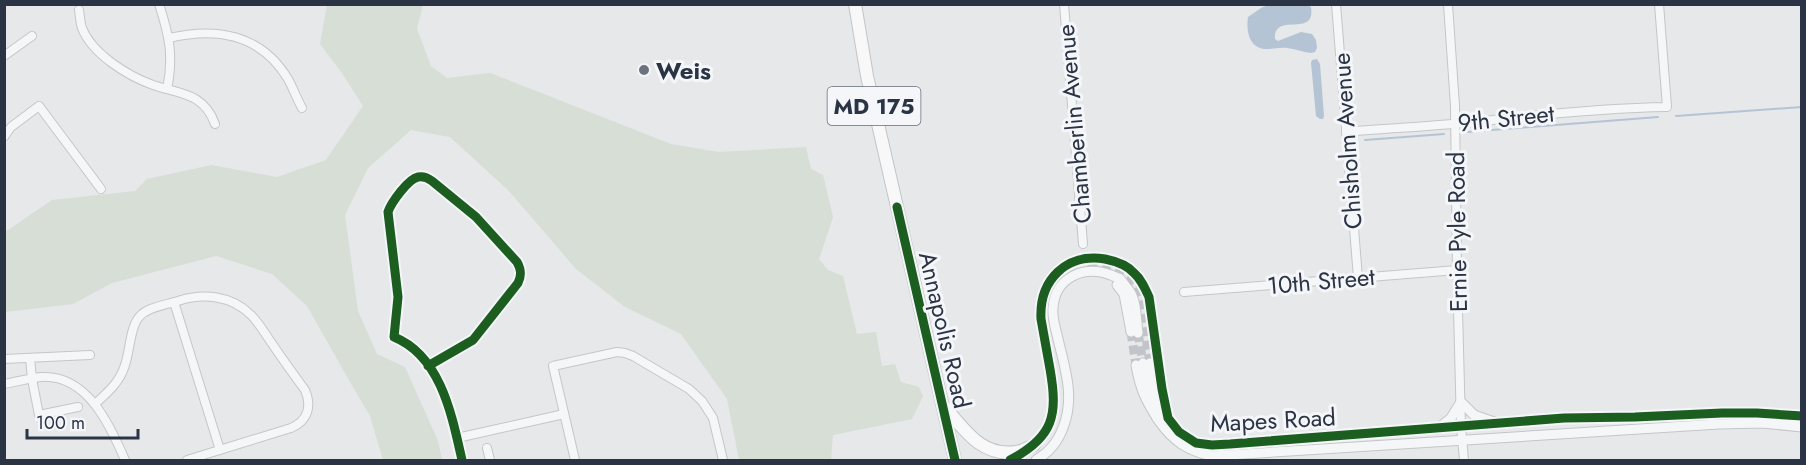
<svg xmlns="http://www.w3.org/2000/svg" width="1806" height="465" font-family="Jost,sans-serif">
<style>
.green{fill:#d6ded6}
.water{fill:#b4c4d5}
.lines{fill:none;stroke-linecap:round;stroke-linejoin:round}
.stream{stroke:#b4c4d5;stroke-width:2}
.tertiary-tunnel{stroke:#c1c4c9;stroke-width:9;stroke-dasharray:9 4.5;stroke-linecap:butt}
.minor-casing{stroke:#c4c6c8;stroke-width:10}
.tertiary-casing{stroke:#c4c6c8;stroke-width:11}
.primary-casing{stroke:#c2c5c8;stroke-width:14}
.minor{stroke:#f5f6f7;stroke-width:8}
.tertiary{stroke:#f5f6f7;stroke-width:9}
.primary{stroke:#f8f8f8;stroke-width:12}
.cycleway-casing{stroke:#f4f6f9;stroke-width:13}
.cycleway{stroke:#1b5e20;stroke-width:9}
.poi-dot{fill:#6c737f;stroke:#f4f6f9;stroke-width:2}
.labels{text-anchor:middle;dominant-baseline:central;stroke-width:6;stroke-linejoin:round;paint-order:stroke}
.shield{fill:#f4f6f9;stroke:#676e7b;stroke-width:1.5}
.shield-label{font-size:22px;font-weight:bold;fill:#2b3445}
.poi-label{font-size:24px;font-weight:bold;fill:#2b3445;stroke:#f4f6f9;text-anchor:start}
.street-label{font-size:24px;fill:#2b3445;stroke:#f4f6f9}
</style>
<rect width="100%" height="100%" fill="#e6e8ea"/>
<path class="green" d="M327,5H423L417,29L431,66L447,78L490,73L671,144L718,152L806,147L811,169L823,175L833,217L819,259L828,270L843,276L857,334L876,332L882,366L895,364L901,382L919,387L923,396L912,419L833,435L831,460H739L727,399L681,334L625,307L576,269L509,191L450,137L411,130L368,168L345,215L358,311L377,354L405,367L438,441L442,460H383L370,416L350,382L307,306L272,274L216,256L112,283L73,304L5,312V232L52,200L135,191L147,179L211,165L277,177L326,160L363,106L342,73L320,44Z"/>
<g class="water">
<path d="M1271,4L1307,5L1311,7C1316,39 1274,11 1275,39L1278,41L1301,32L1312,34L1316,40L1317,48L1315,52L1311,53C1303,52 1295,49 1287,48C1280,47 1274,49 1267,49C1249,49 1246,31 1248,17L1261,8Z"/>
<path d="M1317,59L1320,64L1324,116L1323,119H1320L1316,116L1311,63L1312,60Z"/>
</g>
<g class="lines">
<g class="stream">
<path d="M1676,116L1802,107"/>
<path d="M1467,132L1658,117"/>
<path d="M1365,140L1444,134"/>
</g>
<g class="tertiary-tunnel">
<path d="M1089,270L1093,267C1116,269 1131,276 1140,298L1150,363"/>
<path d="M1131,332L1136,365"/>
<path d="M1138,333L1143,363"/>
</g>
<g class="minor-casing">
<g id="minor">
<path d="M159,4C169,35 174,56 167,89"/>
<path d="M1064,4L1083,244"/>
<path d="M1336,4L1358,278"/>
<path d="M1448,4L1455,106L1457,270L1461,427L1464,460"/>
<path d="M79,10C80,16 80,22 82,28C92,54 128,76 153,85C180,94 204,93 215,124"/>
<path d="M169,38C216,27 261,34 288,79C293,88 297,99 302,108"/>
<path d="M4,56L32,36"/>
<path d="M1346,132C1392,128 1438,126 1484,121C1545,114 1605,108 1667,107L1659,4"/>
<path d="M4,137L11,127L39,106L101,189"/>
<path d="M1184,292L1457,270"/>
<path d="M174,302L220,450"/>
<path d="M30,358L32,379L39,415L78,407"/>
<path d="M4,359L90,355"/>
<path d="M428,366L473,340L518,283C522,275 521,269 517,262L476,217L432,181C428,178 423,176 418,177C408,179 391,203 388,212L398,297L394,337C441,356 452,416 462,460"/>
<path d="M4,384C17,382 29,378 41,377C87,374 110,425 125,460"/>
<path d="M95,404C108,392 120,382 125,365C130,351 130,326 140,316C148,307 166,305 178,301C203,293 231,295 251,315C259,323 266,335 273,345C283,360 294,375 305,390C312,406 308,421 291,428L187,460"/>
<path d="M457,438L564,414"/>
<path d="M487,448L490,460"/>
<path d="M575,460L553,366L617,352L625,353L633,356L689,389L702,401L713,418L723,460"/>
</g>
</g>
<g class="tertiary-casing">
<g id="tertiary">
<path d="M1117,285L1124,294L1131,332"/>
<path d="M1143,363L1146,384L1152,402"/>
<path d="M1150,363L1157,404V418"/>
<path d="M1136,365C1140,389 1146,401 1159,421C1173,441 1188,451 1212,456L1719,424L1762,423L1802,427"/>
<path d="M1437,429L1451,418L1461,402L1474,415L1494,422"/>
<path d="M1010,460C1054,437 1058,415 1050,369C1047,352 1044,335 1041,319C1039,280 1066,253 1105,259C1115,261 1127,265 1134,273C1141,279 1145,288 1149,297L1162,389L1168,418L1179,432L1196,443L1212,445L1230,444L1564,418L1635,417L1722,413H1757L1802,416"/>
<path d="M1036,460C1050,452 1059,440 1064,425C1075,395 1064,365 1057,335C1055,326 1052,317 1053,308C1055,277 1084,265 1111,275C1111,275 1118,278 1119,278C1122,280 1125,286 1128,289C1137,299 1136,320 1138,333"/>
</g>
</g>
<g class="primary-casing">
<g id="primary">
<path d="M855,4L867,76L955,460"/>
<path d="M944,406C964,429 981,457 1016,452C1022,451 1028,448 1034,445"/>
</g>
</g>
<use href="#minor" class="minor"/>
<use href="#tertiary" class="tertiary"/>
<use href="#primary" class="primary"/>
<g class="cycleway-casing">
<g id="cycleway">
<path d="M897,207L955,460"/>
<path d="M428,366L473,340L518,283C522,275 521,269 517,262L476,217L432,181C428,178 423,176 418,177C408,179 391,203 388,212L398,297L394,337C441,356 452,416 462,460"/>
<path d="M1010,460C1054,437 1058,415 1050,369C1047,352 1044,335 1041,319C1039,280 1066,253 1105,259C1115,261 1127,265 1134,273C1141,279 1145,288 1149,297L1162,389L1168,418L1179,432L1196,443L1212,445L1230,444L1564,418L1635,417L1722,413H1757L1802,416"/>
</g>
</g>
<use href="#cycleway" class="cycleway"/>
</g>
<circle class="poi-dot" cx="644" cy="70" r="6"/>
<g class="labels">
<rect class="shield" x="827.5" y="87" width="93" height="38" rx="4.5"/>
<g class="shield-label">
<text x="874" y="106">MD 175</text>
</g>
<g class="poi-label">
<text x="656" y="70">Weis</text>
</g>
<g class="street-label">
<text transform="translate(1506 118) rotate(-6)">9th Street</text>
<text transform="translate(1074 124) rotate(-95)">Chamberlin Avenue</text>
<text transform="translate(1347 141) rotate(-94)">Chisholm Avenue</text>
<text transform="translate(1457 232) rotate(-91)">Ernie Pyle Road</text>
<text transform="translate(1321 281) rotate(-5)">10th Street</text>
<text transform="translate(945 330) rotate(77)">Annapolis Road</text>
<text transform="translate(1273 420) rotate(-3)">Mapes Road</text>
</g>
</g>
<rect width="1806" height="465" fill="none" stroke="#2b3445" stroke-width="12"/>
<path d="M27 429v9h111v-9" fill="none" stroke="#2b3445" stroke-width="3"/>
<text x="36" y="429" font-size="18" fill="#2b3445" stroke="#f4f6f9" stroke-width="4.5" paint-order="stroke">100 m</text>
</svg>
